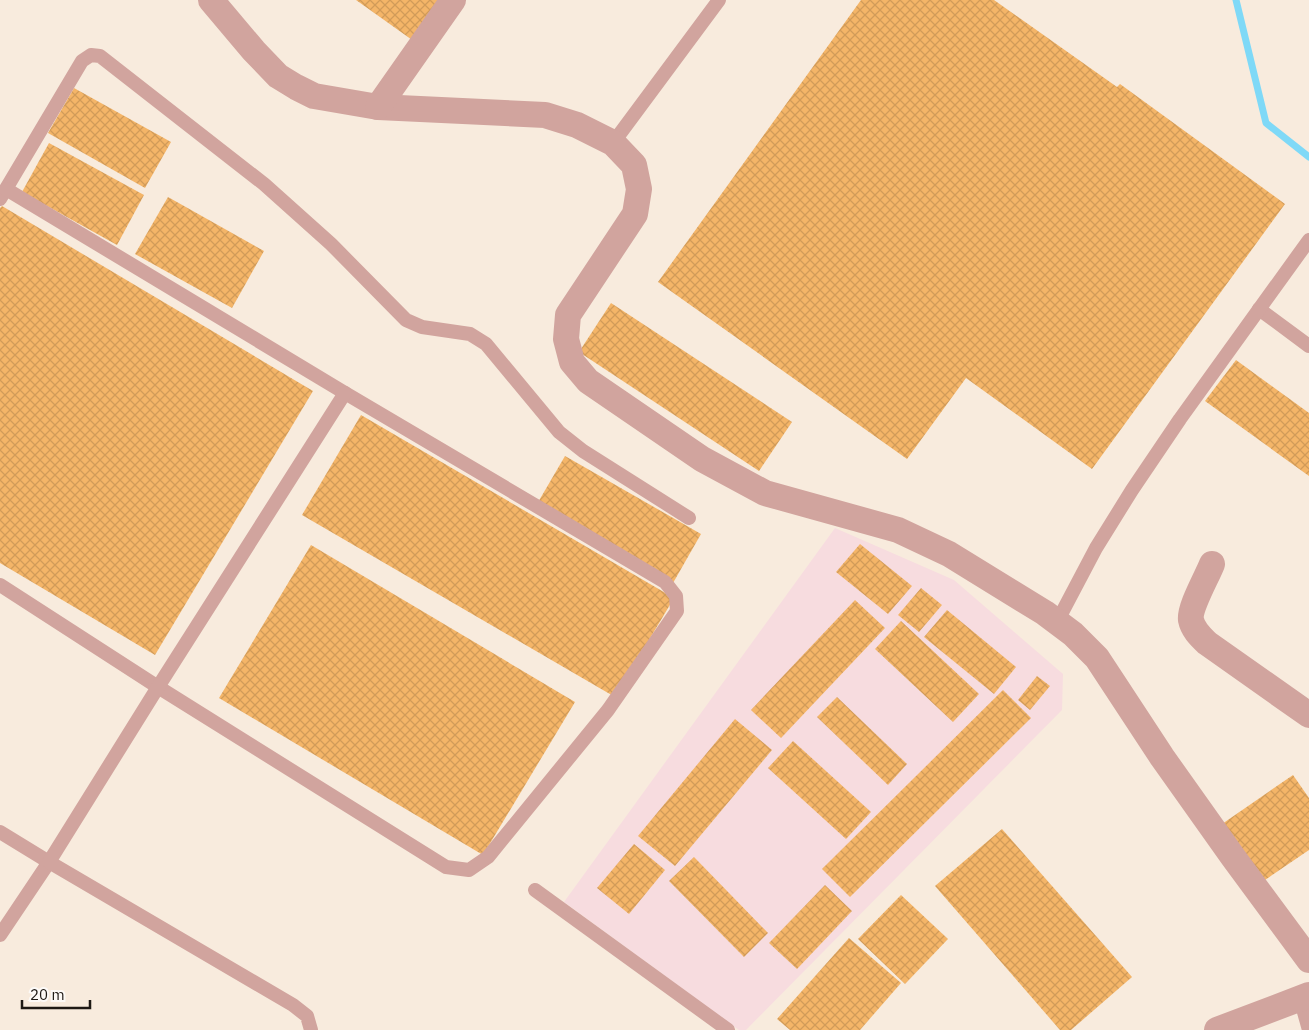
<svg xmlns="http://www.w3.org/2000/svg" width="1309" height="1030" font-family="'IBM Plex Sans',sans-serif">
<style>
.education{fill:#f7dcdf}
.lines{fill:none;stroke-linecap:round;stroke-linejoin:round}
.stream{stroke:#7fd9f7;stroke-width:7}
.building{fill:url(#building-cross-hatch)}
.lane{stroke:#d1a49e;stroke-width:14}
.street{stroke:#d1a49e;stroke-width:26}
</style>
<defs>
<pattern id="building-cross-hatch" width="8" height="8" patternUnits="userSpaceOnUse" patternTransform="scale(1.25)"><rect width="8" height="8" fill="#f4b568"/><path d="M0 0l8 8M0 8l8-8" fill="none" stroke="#d19b59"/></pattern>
</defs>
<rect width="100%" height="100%" fill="#f8ebdd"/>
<path class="education" d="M835,528L954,580L1063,674L1062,710L746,1030H739L564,902Z"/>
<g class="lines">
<path class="stream" d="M1236,0L1266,123L1309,157"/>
</g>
<g class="building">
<path d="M356,0H445L415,42Z"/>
<path d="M861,0H994L1117,87L1120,84L1285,204L1092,469L966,378L907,459L658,282Z"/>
<path d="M74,88L171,142L145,188L48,133Z"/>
<path d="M49,143L144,195L117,245L22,192Z"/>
<path d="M168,197L264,251L232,308L135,254Z"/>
<path d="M2,206L313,391L155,655L0,563V208Z"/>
<path d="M611,303L792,422L759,471L579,352Z"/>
<path d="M1236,360L1309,413V476L1205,401Z"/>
<path d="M361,415L674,598L615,697L302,515Z"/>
<path d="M565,456L701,534L673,583L537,504Z"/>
<path d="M860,544L912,586L888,614L836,572Z"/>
<path d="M311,545L575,702L483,855L219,698Z"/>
<path d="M921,588L942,605L919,632L898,615Z"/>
<path d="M855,600L885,628L781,738L751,710Z"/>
<path d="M947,610L1016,667L994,694L924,637Z"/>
<path d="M901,621L979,694L953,722L875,649Z"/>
<path d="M1037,676L1050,686L1030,710L1018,700Z"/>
<path d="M1003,690L1031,718L850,897L822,869Z"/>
<path d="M837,697L907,764L888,785L817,717Z"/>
<path d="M735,719L772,750L675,866L638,836Z"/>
<path d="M793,741L871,812L846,839L768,768Z"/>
<path d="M1293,775L1309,798V850L1262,882L1222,824Z"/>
<path d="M1002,829L1132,977L1071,1030H1060L935,886Z"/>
<path d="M634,844L665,870L629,914L597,888Z"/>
<path d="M694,857L768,933L744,957L669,881Z"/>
<path d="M825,885L852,911L797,969L769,943Z"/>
<path d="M901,895L948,939L905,984L858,939Z"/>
<path d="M849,938L901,983L860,1030H790L777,1019Z"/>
</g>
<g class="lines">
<g class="lane">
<path d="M613,143L719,0"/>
<path d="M0,199L82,61L91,55L100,56L264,184L331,244L406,320L422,327L470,334L486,344L559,432L583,451L689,518"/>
<path d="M1259,309L1309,346"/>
<path d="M0,585L158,687L446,867L469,870L488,857L608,710L677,611L676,596L665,582L345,393L6,189"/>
<path d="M1057,622L1096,548L1132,490L1180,419L1309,240"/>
<path d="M0,832L49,862L0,935"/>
<path d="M535,890L728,1030"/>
<path d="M1300,998L1309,1030"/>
<path d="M311,1030L307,1016L293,1005L49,862L158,687L345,393"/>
</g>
<g class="street">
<path d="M211,0L254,51L278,76L296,87L314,96L378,107L545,115L577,125L613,143L634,165L639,189L635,214L568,315L566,339L572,362L588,381L702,459L765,493L898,530L949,554L1045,613L1073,634L1097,658L1162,757L1233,857L1309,960"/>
<path d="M378,107L453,0"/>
<path d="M1212,564C1207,577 1189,608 1191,620C1193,630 1201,637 1207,643L1309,715"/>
<path d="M1217,1030L1309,995"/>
</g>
</g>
<path d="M22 1000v8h68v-8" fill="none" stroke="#1e1914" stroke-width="2.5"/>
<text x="30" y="1000" font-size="15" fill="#1e1914" stroke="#fdfaf7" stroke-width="4" paint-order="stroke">20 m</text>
</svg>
